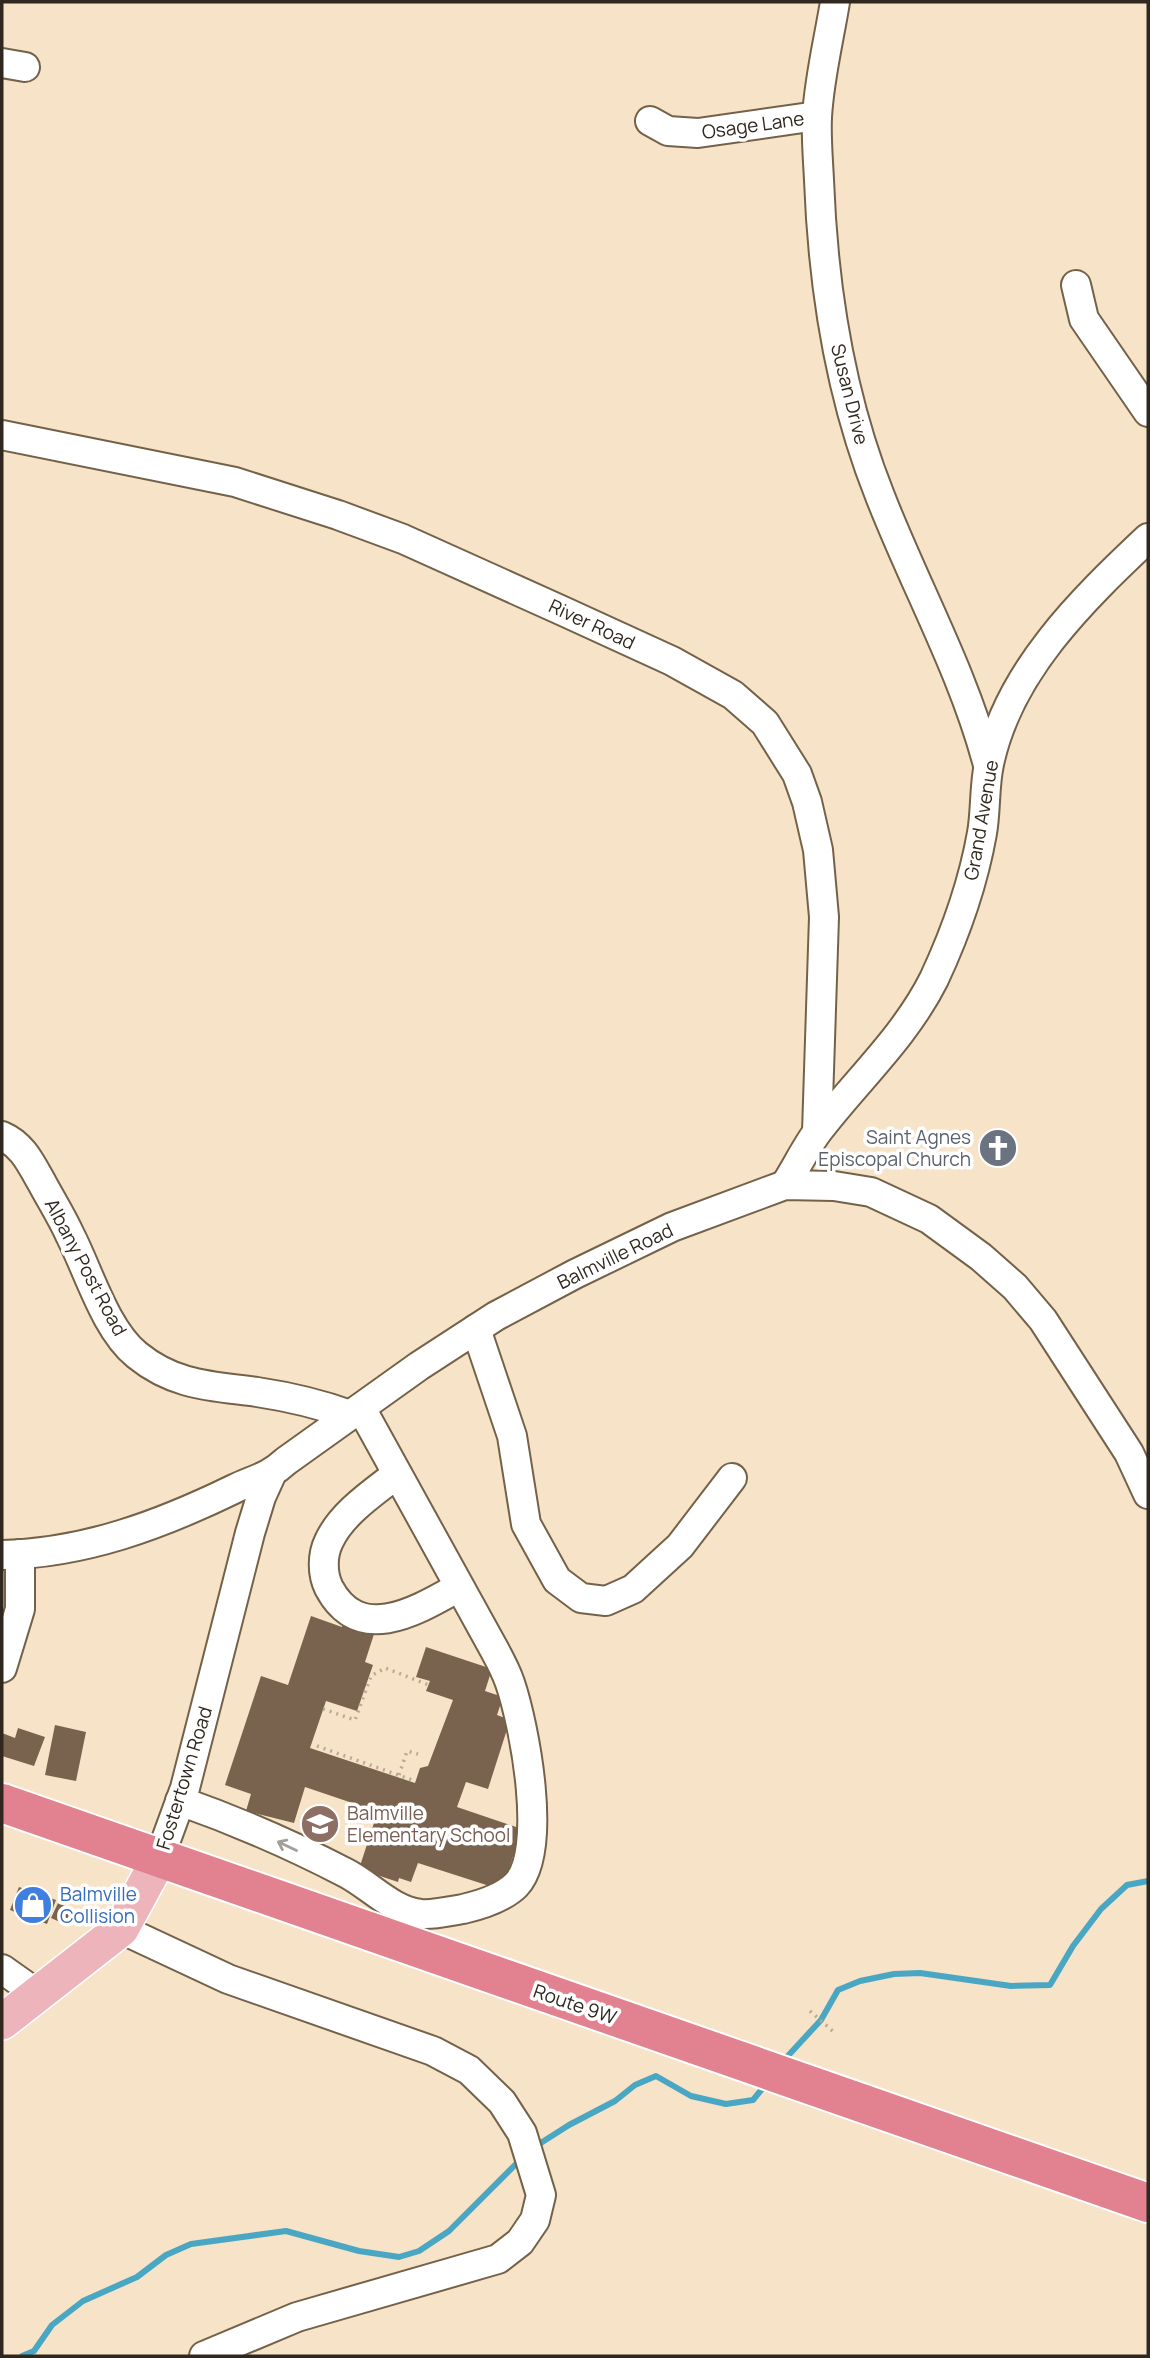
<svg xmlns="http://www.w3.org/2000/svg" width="1150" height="2358" font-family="Manrope,sans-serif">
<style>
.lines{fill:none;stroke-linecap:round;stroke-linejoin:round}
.stream{stroke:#4aa7c4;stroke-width:6}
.building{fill:#7a634e}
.minor-casing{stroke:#736249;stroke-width:32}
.major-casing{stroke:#fff;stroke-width:38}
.highway-casing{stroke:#fff;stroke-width:42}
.path{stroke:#b9a993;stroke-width:3.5;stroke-dasharray:2 5;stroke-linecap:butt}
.minor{stroke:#fff;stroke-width:28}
.major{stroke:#eeb4bc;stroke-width:35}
.highway{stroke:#e28290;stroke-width:38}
.oneway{stroke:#a29e9a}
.labels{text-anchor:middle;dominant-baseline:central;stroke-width:7;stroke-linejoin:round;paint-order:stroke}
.street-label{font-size:19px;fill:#30281e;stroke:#fff}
.worship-label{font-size:19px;fill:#5b616d;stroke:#fff;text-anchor:end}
.education-label{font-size:19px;fill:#785e54;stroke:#fff;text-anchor:start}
.shop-label{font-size:19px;fill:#366cbe;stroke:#fff;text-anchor:start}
</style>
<rect width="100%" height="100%" fill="#f7e3c7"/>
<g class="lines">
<g class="stream">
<path d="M785,2059L821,2020L838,1990L860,1981L894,1974L920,1973L1011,1986L1050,1985L1073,1946L1101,1909L1127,1885L1148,1881"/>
<path d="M536,2146L569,2125L615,2101L635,2085L656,2076L691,2096L726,2104L753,2100L762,2089"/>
<path d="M22,2356L34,2351L52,2325L83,2301L137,2277L166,2255L191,2244L286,2231L359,2251L399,2257L419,2251L449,2231L516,2164"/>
</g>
</g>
<g class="building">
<path d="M311,1616L342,1627L343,1621L375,1631L365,1662L373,1665L357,1711L326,1701L310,1748L415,1783L420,1768L428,1766L453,1700L426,1691L430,1681L416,1677L426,1647L492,1669L485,1691L503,1697L497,1715L510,1720L488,1789L466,1782L457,1807L522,1829L502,1890L418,1863L411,1882L399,1878L398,1882L359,1869L374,1823L366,1821L370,1809L305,1787L294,1823L246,1811L251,1794L225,1785L261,1676L288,1685Z"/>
<path d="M55,1725L86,1732L76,1781L45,1775Z"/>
<path d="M18,1728L45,1737L34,1766L2,1756V1733L15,1738Z"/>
<path d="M19,1887L56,1900L47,1924L10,1910Z"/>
<path d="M58,1903L76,1911L69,1926L51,1918Z"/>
</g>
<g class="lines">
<g class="minor-casing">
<g id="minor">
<path d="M835,2C829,39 819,79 817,117C816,138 818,159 819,180C823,287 840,396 880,496C915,586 963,671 988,765"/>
<path d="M2,63L25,67"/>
<path d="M650,121L668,131L698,133L817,116"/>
<path d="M1076,285L1084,319L1148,412"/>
<path d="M2,435L235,482L338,515L403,539L565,612L672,661L733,695L765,723L797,774L807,802L818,850L824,917L817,1132"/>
<path d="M2,1136C23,1145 31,1164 42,1183C51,1200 62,1217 70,1235C89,1272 105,1329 137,1355C175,1386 212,1386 257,1392C290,1397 320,1404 350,1415"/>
<path d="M785,1185C796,1168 806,1147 818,1131C857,1080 905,1037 934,979C956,932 973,884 982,833C986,811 984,787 989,764C1008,672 1082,600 1148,538"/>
<path d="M476,1329L512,1436L526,1524L557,1580L581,1598L606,1601L633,1589L680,1546L732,1478"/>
<path d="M397,1474C373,1493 342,1513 329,1541C322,1555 322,1574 329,1588C360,1646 418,1610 459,1587"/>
<path d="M2,1555C85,1553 160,1525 234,1489C255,1479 269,1477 286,1461L419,1366L496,1316L575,1274L672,1227L785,1185L834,1186L871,1192L929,1219L981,1257L1015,1287L1043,1320L1129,1453L1148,1494"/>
<path d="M2,1668L20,1609V1554"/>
<path d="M180,1801C234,1820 296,1847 346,1873C371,1886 392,1911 421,1914C435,1915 450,1911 463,1909C480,1905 503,1898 516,1885C549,1851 524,1724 510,1683C506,1671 500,1660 494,1649L361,1408"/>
<path d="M159,1859L185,1788L250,1533L261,1497L271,1475"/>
<path d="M121,1929L228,1979L433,2051L469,2070L502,2102L522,2133L541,2195L535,2220L520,2242L498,2259L297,2317L204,2356"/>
<path d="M2,1969L26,1986L34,1995"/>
</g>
</g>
<g class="major-casing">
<path id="major" d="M2,2022L121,1929L159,1859"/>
</g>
<g class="highway-casing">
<path id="highway" d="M2,1803L1148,2203"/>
</g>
<g class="path">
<path d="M323,1709L355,1720L371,1676L385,1668L429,1685"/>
<path d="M317,1746L415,1781"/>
<path d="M399,1775L407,1751L418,1754"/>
<path d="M810,2011L836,2034"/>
</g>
<use href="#minor" class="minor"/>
<use href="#major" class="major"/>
<use href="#highway" class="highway"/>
</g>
<defs><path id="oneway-shaft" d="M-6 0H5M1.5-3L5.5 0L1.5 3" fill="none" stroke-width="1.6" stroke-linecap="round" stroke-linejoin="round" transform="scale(1.75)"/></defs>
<use class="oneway" href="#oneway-shaft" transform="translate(287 1846) rotate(-155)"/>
<defs>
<g id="church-disc" transform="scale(2.0125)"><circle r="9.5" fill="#6b7280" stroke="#fff"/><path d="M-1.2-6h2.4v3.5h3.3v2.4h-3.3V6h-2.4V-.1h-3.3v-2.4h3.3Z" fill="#fff"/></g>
<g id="school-disc" transform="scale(2.0125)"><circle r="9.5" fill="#8d6e63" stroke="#fff"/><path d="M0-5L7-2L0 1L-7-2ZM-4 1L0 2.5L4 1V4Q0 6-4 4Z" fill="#fff"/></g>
<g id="shop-disc" transform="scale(2.0125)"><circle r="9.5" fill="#3f7fe0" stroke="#fff"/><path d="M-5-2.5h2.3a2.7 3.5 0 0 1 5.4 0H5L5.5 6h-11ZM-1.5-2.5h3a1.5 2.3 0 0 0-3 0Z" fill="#fff"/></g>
</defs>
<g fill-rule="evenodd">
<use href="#church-disc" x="998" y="1148"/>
<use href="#school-disc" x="320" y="1824"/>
<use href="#shop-disc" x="33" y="1905"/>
</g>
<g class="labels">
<g class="street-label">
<text transform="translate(753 125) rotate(-8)">Osage Lane</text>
<text transform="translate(850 394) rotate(76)">Susan Drive</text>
<text transform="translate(592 624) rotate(25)">River Road</text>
<text transform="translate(981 820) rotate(-80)">Grand Avenue</text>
<text transform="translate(615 1256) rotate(-26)">Balmville Road</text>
<text transform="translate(86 1267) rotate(62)">Albany Post Road</text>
<text transform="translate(184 1778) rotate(-73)">Fostertown Road</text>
<text transform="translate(575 2004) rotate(19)">Route 9W</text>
</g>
<g class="worship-label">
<text x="971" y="1137">Saint Agnes<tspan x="971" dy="22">Episcopal Church</tspan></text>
</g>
<g class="education-label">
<text x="347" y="1813">Balmville<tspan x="347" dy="22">Elementary School</tspan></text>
</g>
<g class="shop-label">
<text x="60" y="1894">Balmville<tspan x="60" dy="22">Collision</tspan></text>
</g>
</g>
<rect width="1150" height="2358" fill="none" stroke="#30281e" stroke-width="7"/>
</svg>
